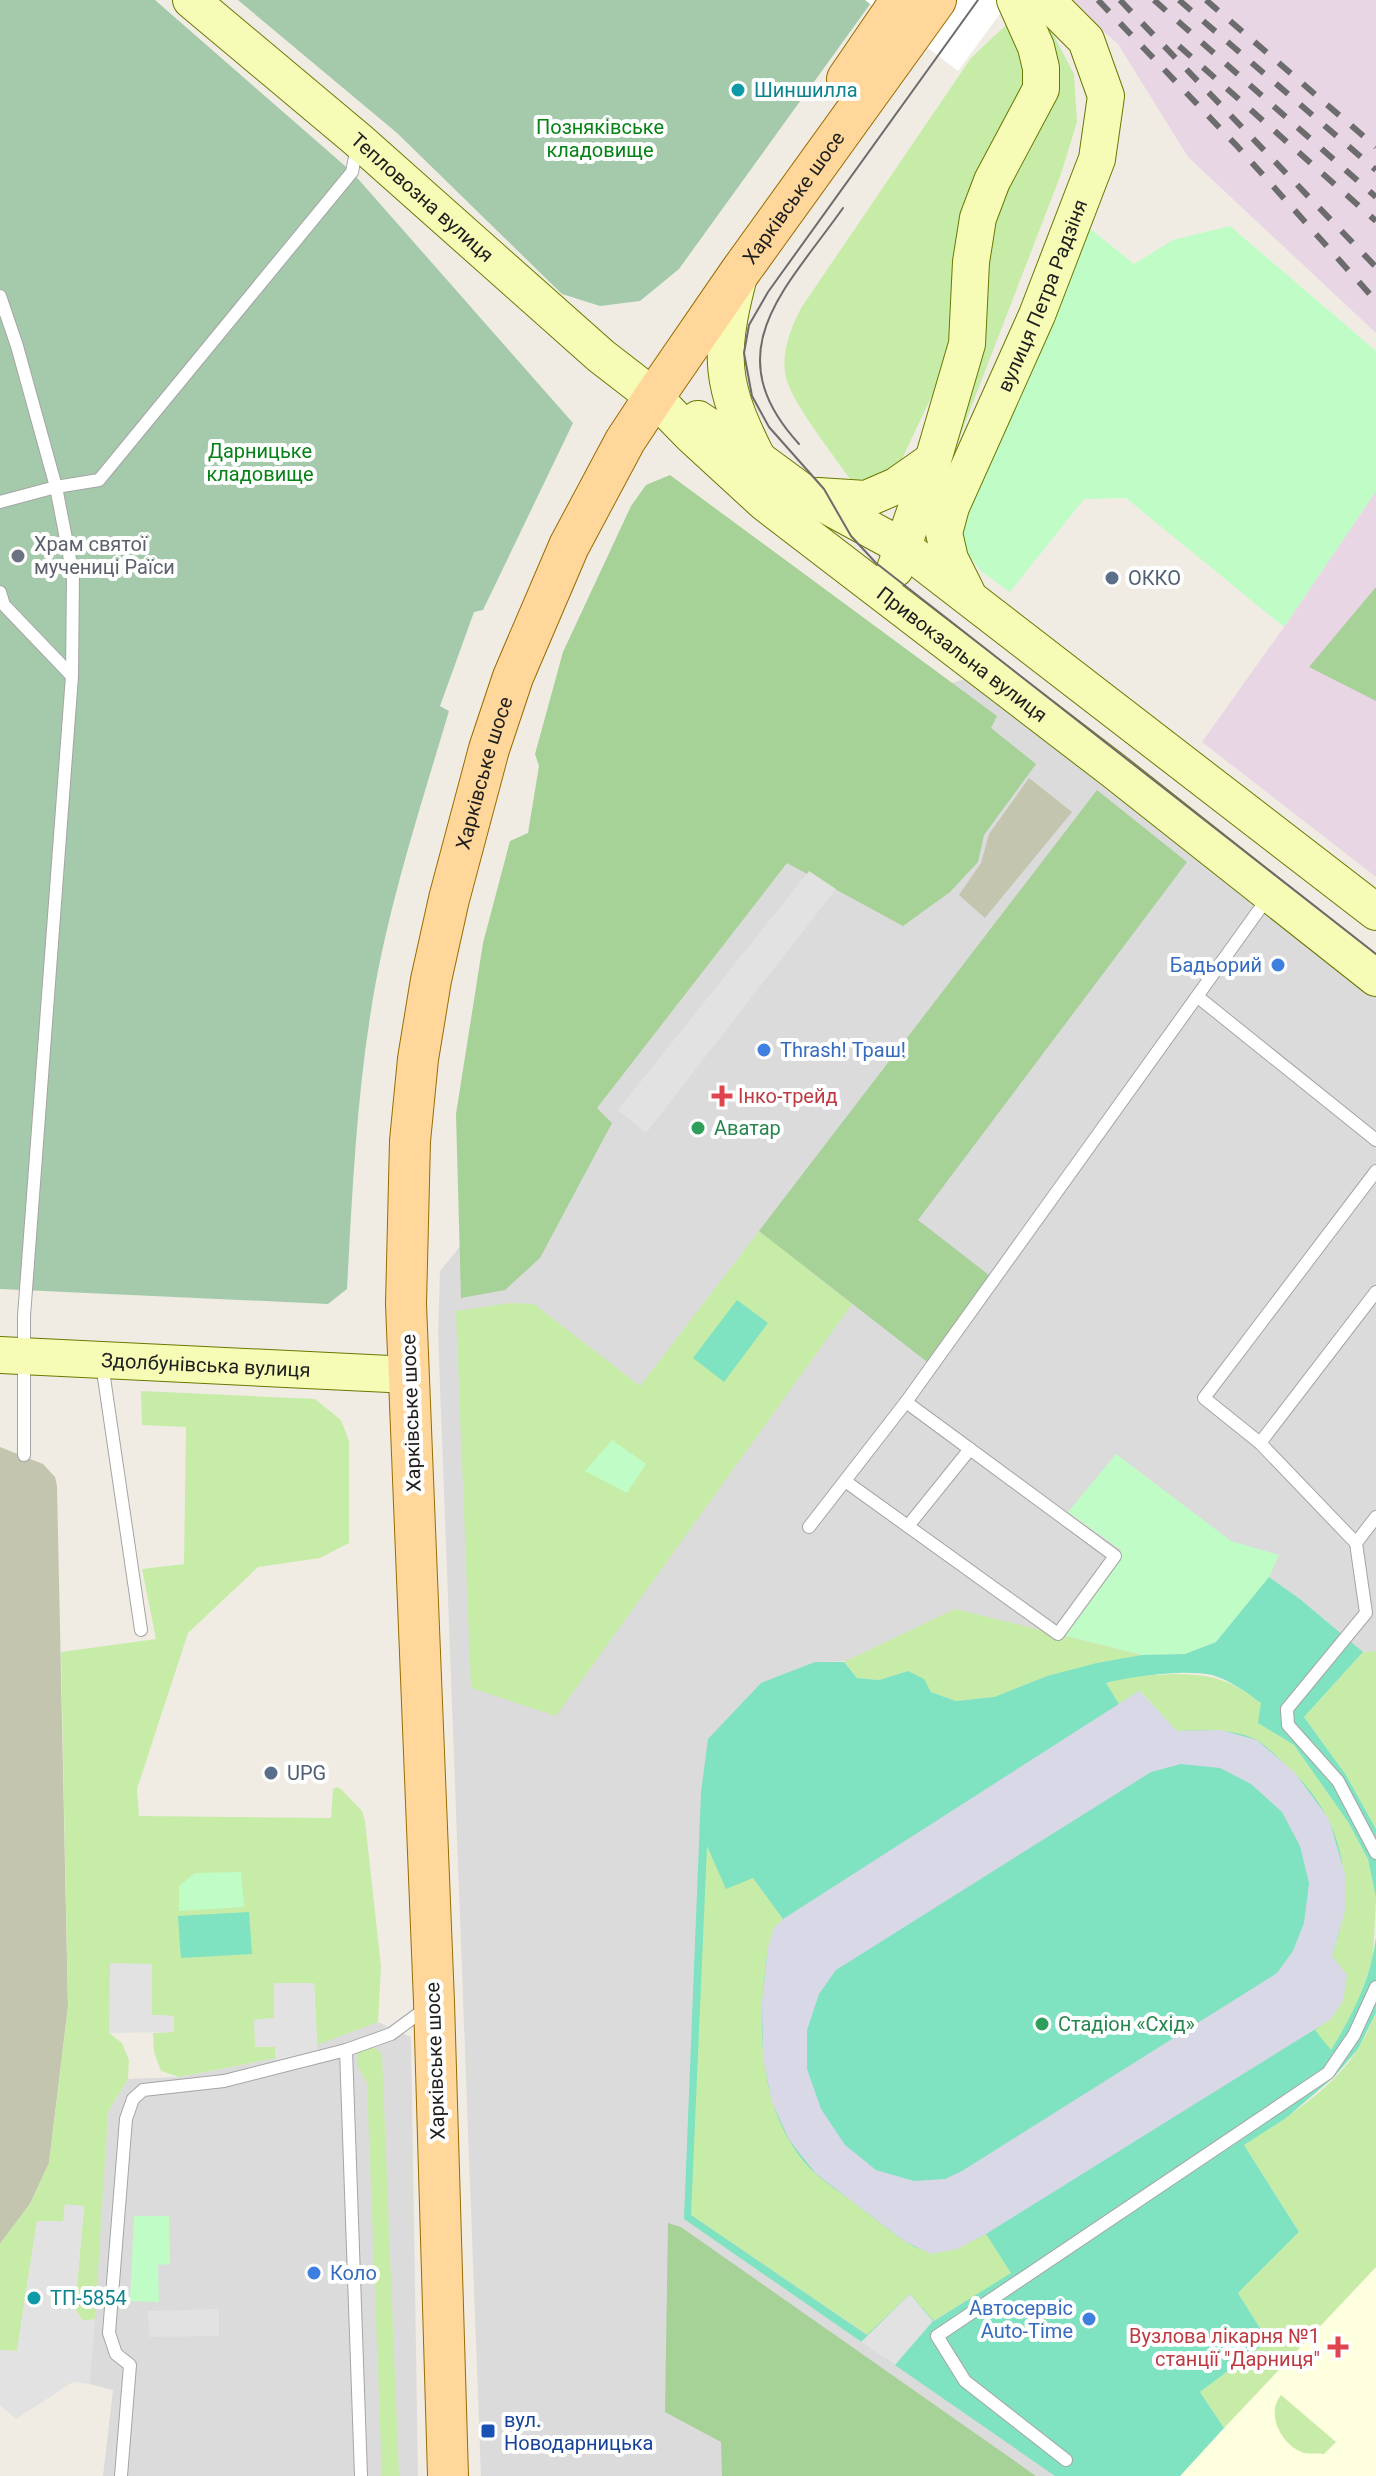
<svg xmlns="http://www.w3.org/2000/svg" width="1376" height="2476" font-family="Roboto,sans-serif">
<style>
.residential{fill:#dcdbdb}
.industrial{fill:#e9d6e5}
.education{fill:#feffde}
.construction{fill:#c4c5af}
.grass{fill:#c7eca8}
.forest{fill:#a6d197}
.cemetery{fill:#a4caab}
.park{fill:#bffcc6}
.pitch{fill:#7fe2c0;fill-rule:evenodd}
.parking{fill:#e2e2e2}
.plaza{fill:#d9d8e6;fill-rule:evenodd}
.pier{fill:#fff}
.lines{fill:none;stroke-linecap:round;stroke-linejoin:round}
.lane-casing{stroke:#a5a5a5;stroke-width:14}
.secondary-casing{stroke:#687a00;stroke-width:38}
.primary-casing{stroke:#996c00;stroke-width:42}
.lane{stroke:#fff;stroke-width:12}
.secondary{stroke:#f6fcb6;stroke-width:36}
.primary{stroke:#ffd79a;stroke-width:40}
.tram{stroke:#6c6c6c;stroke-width:2}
.rail{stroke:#6c6c6c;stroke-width:6;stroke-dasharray:16 16;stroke-linecap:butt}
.culture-dot{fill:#0f9aa8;stroke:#fff;stroke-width:3}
.worship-dot{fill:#6b7280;stroke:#fff;stroke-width:3}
.service-dot{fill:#5c6f8a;stroke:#fff;stroke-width:3}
.shop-dot{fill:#3f7fe0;stroke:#fff;stroke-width:3}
.health-dot{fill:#e0444e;stroke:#fff;stroke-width:3}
.leisure-dot{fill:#2e9e5b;stroke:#fff;stroke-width:3}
.transit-dot{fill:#1a4fb4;stroke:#fff;stroke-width:3}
.labels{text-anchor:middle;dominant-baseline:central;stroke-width:8;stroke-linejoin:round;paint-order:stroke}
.culture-label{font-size:20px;fill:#0d838f;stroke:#fff;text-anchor:start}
.park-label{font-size:20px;fill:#078216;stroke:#fff}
.street-label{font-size:20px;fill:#1e1e1e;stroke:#fff}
.worship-label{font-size:20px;fill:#5b616d;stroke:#fff;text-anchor:start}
.service-label{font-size:20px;fill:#4e5e75;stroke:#fff;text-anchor:start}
.shop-label{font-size:20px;fill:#366cbe;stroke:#fff;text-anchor:end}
.health-label{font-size:20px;fill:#be3a42;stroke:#fff;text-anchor:start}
.leisure-label{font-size:20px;fill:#27864d;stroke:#fff;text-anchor:start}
.transit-label{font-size:20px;fill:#164399;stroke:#fff;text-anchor:start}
</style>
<rect width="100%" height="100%" fill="#f0ece4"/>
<g class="residential">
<path d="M972,677L1376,992V1651L1363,1652L1300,1599L1269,1577L1185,1654L815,1662L1055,2476H481L438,1333L440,1271L907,696Z"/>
<path d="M378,2022L411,2037L418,2476H103L113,2390L90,2384L89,2374L108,2112L128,2079L179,2077L276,2058Z"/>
</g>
<g class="industrial">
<path d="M1067,0H1376V333L1188,157L1118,44Z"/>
<path d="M1376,491V877L1202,742L1284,627Z"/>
</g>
<path class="education" d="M1376,2267V2476H1180L1224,2428Z"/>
<g class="construction">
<path d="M1029,778L1072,812L985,918L959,895L981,863L989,834Z"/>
<path d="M0,1447L43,1464L55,1477L57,1486L68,2007L49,2163L30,2204L0,2244Z"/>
</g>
<g class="grass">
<path d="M1042,13L1074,74L1077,122L1061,174L937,496L978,243L1022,142Z"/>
<path d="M1006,25C1021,44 1024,63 1024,86L957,305L945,368L902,459L875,480L850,479C833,454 789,400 785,373C782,350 791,328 801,308L971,58Z"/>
<path d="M759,1231L852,1304L556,1716L471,1688L456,1311L510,1303L534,1304L640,1386Z"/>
<path d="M141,1391L315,1399L341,1420L349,1441V1543L320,1558L258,1567L188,1633L137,1789L139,1816L331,1818L333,1789L337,1787L341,1789L362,1811L365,1821L381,1967L378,2022L317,2045L314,1983H275L274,2018L254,2020L275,2046L276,2058L179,2077L161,2071L154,2052L153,2033L174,2032L173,2016L152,2015L109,2033L122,2043L129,2060L128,2079L108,2112L95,2319L83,2321L75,2309L84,2206L63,2221H37L17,2351L0,2350V2244L30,2204L49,2163L68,2007L61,1652L156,1639L142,1569L184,1564L186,1427L142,1425Z"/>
<path d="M955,1609L1142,1655L1047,1676L994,1697L956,1701L931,1692L908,1671L879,1680L857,1678L844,1662Z"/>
<path d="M1376,1651V1829L1346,1775L1304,1717L1363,1652Z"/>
<path d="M1175,1674C1215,1675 1229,1679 1262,1704L1259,1723L1294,1745L1348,1822L1368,1859L1376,1898L1373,1958L1355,2012L1330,2051L1314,2030L1331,2019L1332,1956L1338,1939L1221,1730L1177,1731L1140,1691L1119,1704L1106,1683L1132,1676Z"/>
<path d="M706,1844L753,1878L783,1919L768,1947L762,2002L763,2058L957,2249L986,2234L1012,2273L933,2321L909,2294L868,2335L691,2215Z"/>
<path d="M1376,2013V2267L1224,2428L1200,2392L1268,2341L1238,2293L1299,2232L1244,2145C1284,2119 1334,2089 1359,2047C1366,2036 1371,2024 1376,2013Z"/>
<path d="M376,2048L382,2055L399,2476H382L367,2083L357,2065V2054L362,2049Z"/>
<path d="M1281,2395L1336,2442L1324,2454C1318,2453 1310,2454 1304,2453C1282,2446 1265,2414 1281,2395Z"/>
</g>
<g class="forest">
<path d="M670,475L997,716L991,728L1036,764L984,835L978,862L950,892L903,926L787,863L597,1108L612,1123L540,1258L505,1290L461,1298L456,1114L483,943L510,841L528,833L539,766L535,754L563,652L631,506L646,485Z"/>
<path d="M1376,587V701L1309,667Z"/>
<path d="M1097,790L1187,862L918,1220L994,1279L931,1365L759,1231Z"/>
<path d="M668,2223L681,2227L1036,2476H722L721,2442L665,2412Z"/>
</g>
<g class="cemetery">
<path d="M0,0H155L352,172L573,423L483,610L474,612L440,706L449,711C419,812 386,912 370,1017C356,1107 352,1198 347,1289L328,1304L0,1289Z"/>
<path d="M238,0H873L679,269L640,301L600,306L562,294L397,133Z"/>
</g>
<g class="park">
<path d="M1078,219L1134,264L1173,240L1230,226L1376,351V491L1284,627L1126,498L1084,499L1010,592L982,572L958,542L966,503Z"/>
<path d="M612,1440L646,1464L627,1493L585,1471Z"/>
<path d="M1116,1454L1231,1541L1279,1555L1269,1577L1216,1642L1185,1654L1142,1655L1058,1634L1121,1550L1068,1512Z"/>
<path d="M241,1872L244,1907L179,1911V1886L195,1873Z"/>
<path d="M134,2216H169L170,2264L158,2265L159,2302L130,2301Z"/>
</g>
<g class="pitch">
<path d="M737,1300L768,1323L724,1382L693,1358Z"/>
<path d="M1269,1577L1300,1599L1363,1652L1304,1717L1346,1775L1376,1829V1898L1368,1859L1348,1822L1294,1745L1258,1723L1261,1703C1247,1693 1230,1680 1212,1675C1186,1669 1132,1676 1106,1683L1119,1704L1139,1691L1177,1731C1203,1730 1231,1728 1255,1739C1265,1744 1275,1755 1283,1763C1343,1814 1358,1883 1332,1956L1347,1975C1342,2004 1339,2014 1315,2030L1331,2050C1353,2014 1370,1981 1376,1938V2013L1358,2049L1334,2077L1286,2118L1244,2145L1299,2232L1238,2293L1268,2341L1200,2392L1224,2428L1180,2476H1055L684,2219L701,1792L708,1739L761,1683L815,1662H844L857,1678L879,1680L908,1671L924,1679L931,1692L956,1701L994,1697L1047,1676L1097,1663L1142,1655L1185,1654L1216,1642ZM707,1846L726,1889L753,1878L783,1919C767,1936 767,1959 764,1982C757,2048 765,2129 818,2176C834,2189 851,2200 867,2213C919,2252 925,2265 986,2234L1011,2273L934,2321L910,2294L867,2335L691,2215Z"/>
<path d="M249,1912L252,1954L181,1958L178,1916Z"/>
</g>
<g class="parking">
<path d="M809,871L836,889L646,1133L618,1110Z"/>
<path d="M110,1963L152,1964V2015L174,2016V2032L109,2033Z"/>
<path d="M274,1983H314L318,2057L276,2068L275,2047H255L254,2020L274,2018Z"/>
<path d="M65,2204L84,2206L75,2309L83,2321L95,2319L90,2384L73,2382L16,2419L0,2405V2350L17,2351L37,2221H63Z"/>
<path d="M910,2294L933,2321L895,2365L861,2342Z"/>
<path d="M219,2309V2336L149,2337L148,2311Z"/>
</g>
<path class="plaza" d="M1139,1691L1177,1731L1221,1730L1257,1740L1295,1773L1329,1819L1345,1874V1911L1332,1956L1347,1975L1343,2001L1331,2019L1314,2030L986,2234L957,2249L931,2254L904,2241L816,2174L789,2140L772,2102L763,2058L762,2003L768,1947L774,1928L783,1919ZM1181,1764L1220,1768L1251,1784L1282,1812L1300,1846L1309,1883L1304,1923L1293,1951L1277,1973L962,2171L945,2179L914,2181L876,2170L845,2145L821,2109L807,2069V2030L819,1994L836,1970L1151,1772Z"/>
<path class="pier" d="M865,0H1010L958,71Z"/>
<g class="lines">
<g class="lane-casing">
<g id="lane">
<path d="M0,296L17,346L56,487L73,575L72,676"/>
<path d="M0,502L56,487L99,480L352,172L357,147"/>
<path d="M0,592L4,605L72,676L24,1316V1455"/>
<path d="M1198,997L1376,1140"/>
<path d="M102,1364L141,1630"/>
<path d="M1260,1443L1376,1292"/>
<path d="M845,1481L1058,1634L1115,1556L906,1402"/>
<path d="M1376,1517L1356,1543L1366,1613L1287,1709L1288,1725L1338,1781L1376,1853"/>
<path d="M908,1526L970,1449"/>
<path d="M809,1527L906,1402L1269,896"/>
<path d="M1356,1543L1260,1443L1204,1398L1376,1171"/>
<path d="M346,2050L361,2476"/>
<path d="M1066,2460L965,2381L937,2336L1328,2073L1354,2035L1376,1987"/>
<path d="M121,2476L130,2365L116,2354L109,2333L126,2119L133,2099L143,2090L224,2081L346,2050L391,2034L425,2009"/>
</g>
</g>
<g class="secondary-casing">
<g id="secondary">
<path id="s1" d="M191,0L358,140L601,356L654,397L691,435L765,503L1113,770L1376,978"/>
<path d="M738,280C718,357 721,386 757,457"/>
<path d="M698,419L758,459L807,495L903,547L1376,912"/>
<path d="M818,496L866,499L896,486L933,460"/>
<path d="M895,569L933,460L967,344L971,262L978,218L992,181L1041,89V68L1036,47L1015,0"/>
<path id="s2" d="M967,593L950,559L944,533L951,507L1037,315L1097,159L1106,96L1086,40L1054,8L1042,0"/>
<path id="s3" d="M0,1355L410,1375"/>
</g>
</g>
<g class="primary-casing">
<g id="primary">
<path d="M847,79L901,0"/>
<path id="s4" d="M448,2476L434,2002L406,1304L410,1141L418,1059L431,980L449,899L489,749L513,677L569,546L625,441L654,397L740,272L936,0"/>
</g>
</g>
<use href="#lane" class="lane"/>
<use href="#secondary" class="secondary"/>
<use href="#primary" class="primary"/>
<g class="tram">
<path d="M978,0L768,292L749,325L744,353L752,396L769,427L824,489L851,536L876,563L1376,954"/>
<path d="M799,444C714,351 786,289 843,208"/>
</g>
<g class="rail">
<path d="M1098,0L1237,146L1376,301"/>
<path d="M1120,0L1376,267"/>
<path d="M1154,0L1376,197"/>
<path d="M1179,0L1376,170"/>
<path d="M1206,0L1376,147"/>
<path d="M1179,46L1376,221"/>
</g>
</g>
<g class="culture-dot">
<circle cx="738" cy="90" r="8"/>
<circle cx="34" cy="2298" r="8"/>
</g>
<circle class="worship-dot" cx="18" cy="556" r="8"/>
<g class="service-dot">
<circle cx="1112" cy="578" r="8"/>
<circle cx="271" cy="1773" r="8"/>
</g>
<g class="shop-dot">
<circle cx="1278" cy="965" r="8"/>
<circle cx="764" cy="1050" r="8"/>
<circle cx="314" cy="2273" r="8"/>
<circle cx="1089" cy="2319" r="8"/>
</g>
<g class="health-dot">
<path d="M718 1084h8v8h8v8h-8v8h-8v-8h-8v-8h8z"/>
<path d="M1334 2335h8v8h8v8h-8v8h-8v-8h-8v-8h8z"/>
</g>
<g class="leisure-dot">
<circle cx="698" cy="1128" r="8"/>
<circle cx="1042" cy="2024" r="8"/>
</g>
<rect class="transit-dot" x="480" y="2423" width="16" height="16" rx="4"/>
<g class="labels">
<g class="culture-label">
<text x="754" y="90">Шиншилла</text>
<text x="50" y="2298">ТП-5854</text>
</g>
<g class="park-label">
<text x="600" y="127">Позняківське<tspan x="600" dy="23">кладовище</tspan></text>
<text x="260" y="451">Дарницьке<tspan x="260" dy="23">кладовище</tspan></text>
</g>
<g class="street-label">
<text stroke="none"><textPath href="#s4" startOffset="2370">Харківське шосе</textPath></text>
<text stroke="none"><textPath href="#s1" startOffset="304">Тепловозна вулиця</textPath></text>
<text stroke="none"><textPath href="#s2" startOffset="322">вулиця Петра Радзіня</textPath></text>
<text stroke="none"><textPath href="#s1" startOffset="1012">Привокзальна вулиця</textPath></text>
<text stroke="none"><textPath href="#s4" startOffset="1712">Харківське шосе</textPath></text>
<text stroke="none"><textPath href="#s3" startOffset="206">Здолбунівська вулиця</textPath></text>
<text transform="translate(411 1413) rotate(-92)">Харківське шосе</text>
<text transform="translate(435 2061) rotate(-92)">Харківське шосе</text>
</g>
<g class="worship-label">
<text x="34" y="544">Храм святої<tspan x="34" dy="23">мучениці Раїси</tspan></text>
</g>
<g class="service-label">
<text x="1128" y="578">ОККО</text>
<text x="287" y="1773">UPG</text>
</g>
<g class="shop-label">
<text x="1262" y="965">Бадьорий</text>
<text x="780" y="1050" text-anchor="start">Thrash! Траш!</text>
<text x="330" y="2273" text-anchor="start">Коло</text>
<text x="1073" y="2308">Автосервіс<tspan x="1073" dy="23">Auto-Time</tspan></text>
</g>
<g class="health-label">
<text x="738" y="1096">Інко-трейд</text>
<text x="1320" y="2336" text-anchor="end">Вузлова лікарня №1<tspan x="1320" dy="23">станції "Дарниця"</tspan></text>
</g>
<g class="leisure-label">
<text x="714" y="1128">Аватар</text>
<text x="1058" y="2024">Стадіон «Схід»</text>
</g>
<g class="transit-label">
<text x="504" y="2420">вул.<tspan x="504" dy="23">Новодарницька</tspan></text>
</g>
</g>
</svg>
